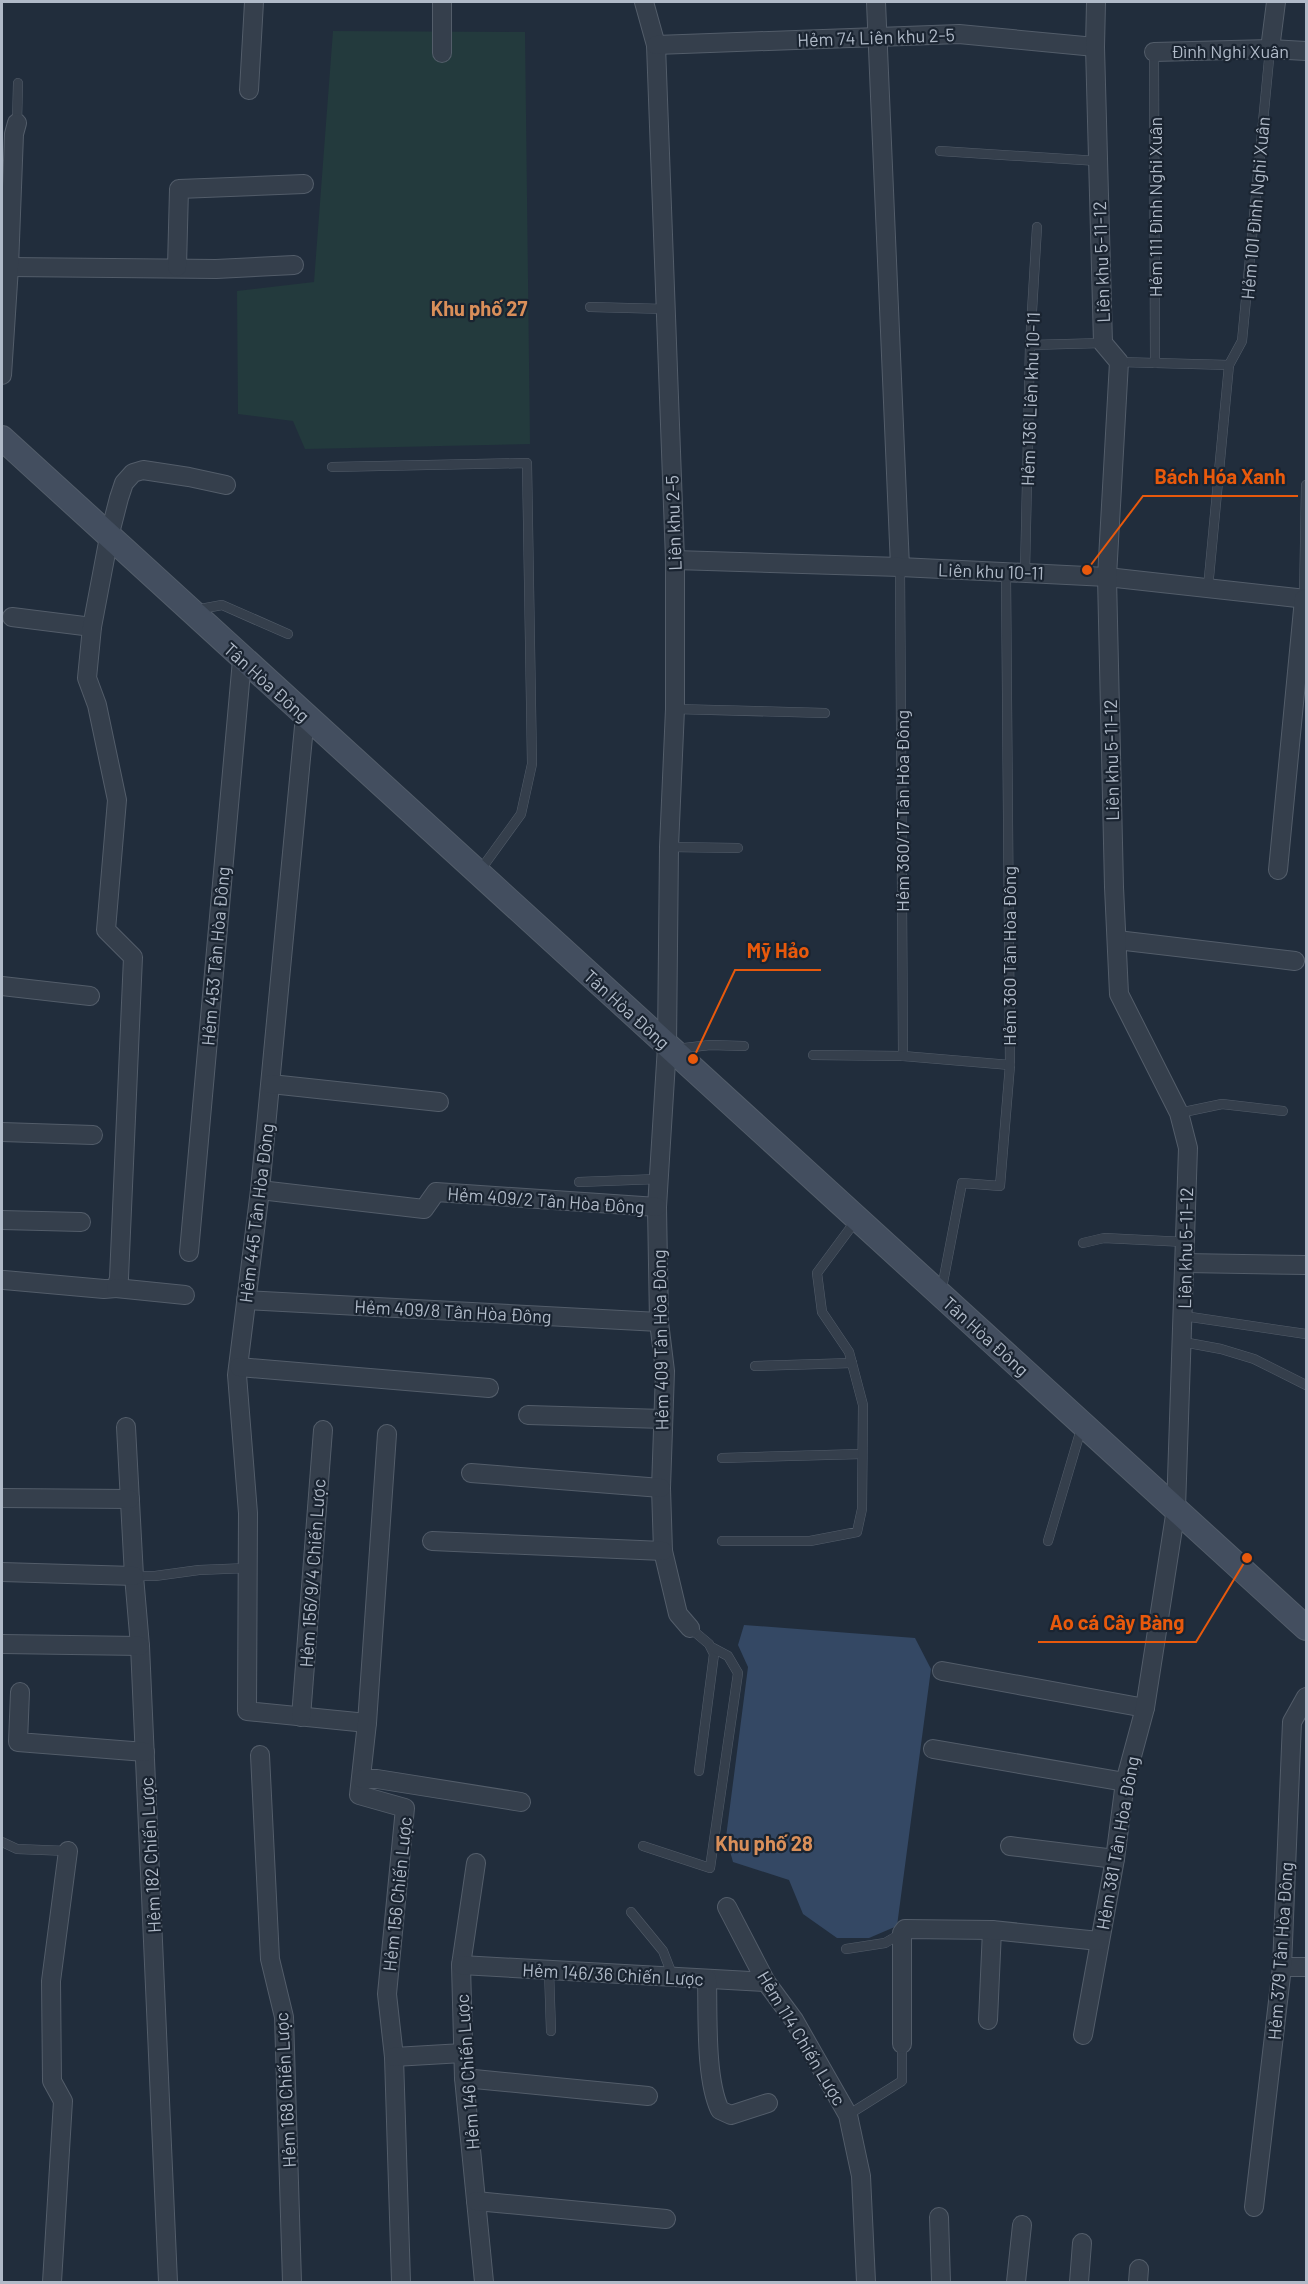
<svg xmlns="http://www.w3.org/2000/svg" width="1308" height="2284" font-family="Barlow,sans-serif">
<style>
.green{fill:#233a3d}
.water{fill:#344864}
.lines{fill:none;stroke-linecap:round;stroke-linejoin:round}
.lane-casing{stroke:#535d6a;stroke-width:10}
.street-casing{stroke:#535d6a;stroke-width:20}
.secondary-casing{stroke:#535d6a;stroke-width:26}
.lane{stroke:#353f4c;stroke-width:9}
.street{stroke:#353f4c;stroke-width:18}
.secondary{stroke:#434e5f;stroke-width:24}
.labels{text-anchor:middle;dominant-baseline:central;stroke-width:4.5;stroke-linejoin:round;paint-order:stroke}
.street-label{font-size:18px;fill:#b0bac8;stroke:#1a2431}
.neighbourhood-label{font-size:20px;font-weight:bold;fill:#d98f5a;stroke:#1a2431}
.leader{fill:none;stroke:#e8590c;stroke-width:2}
.callout-dot{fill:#e8590c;stroke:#1a2431;stroke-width:2}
.callout-label{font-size:20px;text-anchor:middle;font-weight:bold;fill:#e8590c;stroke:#1a2431;stroke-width:4.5;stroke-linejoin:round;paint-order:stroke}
</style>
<rect width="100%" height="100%" fill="#212d3c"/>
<path class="green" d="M333,31L525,32L530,444L305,449L293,421L238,414L237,291L314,282Z"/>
<path class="water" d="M744,1625L915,1638L931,1669L897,1926L869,1938H837L803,1914L789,1880L733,1862L726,1837L748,1667L738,1645Z"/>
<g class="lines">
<g class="lane-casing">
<g id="lane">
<path d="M1154,52L1155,363"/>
<path d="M17,123L18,83"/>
<path d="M940,151L1098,161"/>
<path d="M590,307L666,309"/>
<path d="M1030,345L1103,343"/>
<path d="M1119,362L1229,365"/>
<path d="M332,467L527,463L532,764L521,814L479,872"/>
<path d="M900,567L903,1056"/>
<path d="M1025,572L1030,345L1037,227"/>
<path d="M1208,588L1229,365L1242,341L1270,49"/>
<path d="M1304,599L1306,485"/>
<path d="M195,610L222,605L288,634"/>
<path d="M675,709L825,713"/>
<path d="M669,847L738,848"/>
<path d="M676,1049L710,1045L744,1046"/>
<path d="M813,1055L903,1056L1010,1065"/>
<path d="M1179,1113L1222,1104L1283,1111"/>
<path d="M579,1182L658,1179"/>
<path d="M1083,1243L1104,1238L1185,1242"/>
<path d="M941,1293L962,1183L1000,1186L1010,1065L1006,573"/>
<path d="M1184,1316L1306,1334"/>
<path d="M1183,1342L1221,1349L1254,1359L1306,1385"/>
<path d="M755,1366L852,1363"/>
<path d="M722,1458L862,1454"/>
<path d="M722,1541H810L857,1532L862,1509L863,1405L849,1352L822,1312L817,1273L857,1219"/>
<path d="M1048,1541L1082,1426"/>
<path d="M134,1576H155L199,1570L248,1568"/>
<path d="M690,1628L709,1644L714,1654L699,1771"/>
<path d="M2,1842L17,1849L68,1851"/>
<path d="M643,1846L710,1868L738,1673L728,1656L713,1648"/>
<path d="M631,1912L663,1951L673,1977"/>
<path d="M846,1949L885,1943L902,1933"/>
<path d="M549,1970L551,2031"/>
<path d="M848,2115L902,2081V2044"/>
</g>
</g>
<g class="street-casing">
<g id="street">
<path d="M442,2V53"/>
<path d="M644,2L656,45L675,560V709L669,847L667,1046L657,1207L659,1322L665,1371L661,1488L663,1551L678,1614L690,1628"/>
<path d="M876,2L900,567"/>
<path d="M656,45L959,34L1095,47"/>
<path d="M1270,49L1276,2"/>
<path d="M1154,52L1270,49L1306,51"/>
<path d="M249,90L254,2"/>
<path d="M9,267L216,269L294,265"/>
<path d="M177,267L179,189L304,184"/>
<path d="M2,375L9,267L14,134L17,123"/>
<path d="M675,560L900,567L1107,577L1306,599"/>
<path d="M12,617L92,627"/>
<path d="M305,716L260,1190L237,1375L248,1513L247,1711L367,1723"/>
<path d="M1278,870L1304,599"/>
<path d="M1117,940L1295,961"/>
<path d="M2,986L90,996"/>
<path d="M271,1084L439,1102"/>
<path d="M2,1132L93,1135"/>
<path d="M260,1190L424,1209L436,1192L657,1207"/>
<path d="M2,1220L81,1222"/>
<path d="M189,1252L242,660"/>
<path d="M1185,1263L1306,1265"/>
<path d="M4,1280L104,1289L116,1288L119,1278L133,957L106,930L117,800L97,705L87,678L92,627L109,537L119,498L124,483L133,473L143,470L189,477L226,485"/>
<path d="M116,1288L185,1295"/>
<path d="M246,1300L659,1322"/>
<path d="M239,1367L489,1388"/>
<path d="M528,1415L663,1419"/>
<path d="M126,1427L134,1576L140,1646L168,2282"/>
<path d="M387,1434L367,1723L359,1795L405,1808L387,1994L394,2057L401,2282"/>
<path d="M471,1473L661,1488"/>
<path d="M2,1498L130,1499"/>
<path d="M432,1541L663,1551"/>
<path d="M2,1572L134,1576"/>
<path d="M2,1644L140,1646"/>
<path d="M942,1671L1145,1708"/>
<path d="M20,1692L18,1742L145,1752"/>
<path d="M301,1717L323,1430"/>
<path d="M933,1749L1125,1782"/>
<path d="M260,1755L270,1959L284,2017L292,2282"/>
<path d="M362,1779H377L521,1802"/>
<path d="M1010,1846L1115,1859"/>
<path d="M476,1863L461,1965L464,2078L484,2282"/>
<path d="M727,1907L766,1982L794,2020L848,2115L861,2176L866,2282"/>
<path d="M461,1965L766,1982"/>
<path d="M1282,1967H1306"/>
<path d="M707,1979C708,2015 705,2079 720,2110L731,2115L768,2103"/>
<path d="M988,2020L992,1930"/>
<path d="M1083,2035L1115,1859L1125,1782L1145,1708L1176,1509L1188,1148L1179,1113L1119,994L1114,887L1107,577L1119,362L1103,343L1095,47L1096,2"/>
<path d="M902,2044V1933L905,1929L992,1930L1099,1941"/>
<path d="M394,2057L463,2053"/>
<path d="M464,2078L648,2096"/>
<path d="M476,2201L666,2219"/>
<path d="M1254,2207L1282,1967L1292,1722L1306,1697"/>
<path d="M939,2217L941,2282"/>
<path d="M52,2282L63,2101L52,2081L51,1981L68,1851"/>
<path d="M1016,2282L1022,2225"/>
<path d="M1079,2282L1082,2243"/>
<path d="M1138,2282L1139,2269"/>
</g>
</g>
<g class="secondary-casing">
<path id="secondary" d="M2,438L1306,1628"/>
</g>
<use href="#lane" class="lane"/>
<use href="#street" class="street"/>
<use href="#secondary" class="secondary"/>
</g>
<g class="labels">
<g class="street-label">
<text transform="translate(876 37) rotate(-2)">Hẻm 74 Liên khu 2-5</text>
<text x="1230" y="51">Đình Nghi Xuân</text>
<text transform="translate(1155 207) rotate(-90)">Hẻm 111 Đình Nghi Xuân</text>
<text transform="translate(1255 208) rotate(-85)">Hẻm 101 Đình Nghi Xuân</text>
<text transform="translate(1101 262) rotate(-92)">Liên khu 5-11-12</text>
<text transform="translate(1030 399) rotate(-88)">Hẻm 136 Liên khu 10-11</text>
<text transform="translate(673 523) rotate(-92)">Liên khu 2-5</text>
<text transform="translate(991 571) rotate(2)">Liên khu 10-11</text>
<text transform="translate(267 682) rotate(42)">Tân Hòa Đông</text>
<text transform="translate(1111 760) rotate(-91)">Liên khu 5-11-12</text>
<text transform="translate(902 811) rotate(-90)">Hẻm 360/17 Tân Hòa Đông</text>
<text transform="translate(215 956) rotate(-85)">Hẻm 453 Tân Hòa Đông</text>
<text transform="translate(1009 956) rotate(-90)">Hẻm 360 Tân Hòa Đông</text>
<text transform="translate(627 1009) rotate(42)">Tân Hòa Đông</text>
<text transform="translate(546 1200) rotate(4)">Hẻm 409/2 Tân Hòa Đông</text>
<text transform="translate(256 1213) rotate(-83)">Hẻm 445 Tân Hòa Đông</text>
<text transform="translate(1185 1248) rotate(-89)">Liên khu 5-11-12</text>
<text transform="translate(453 1311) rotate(3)">Hẻm 409/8 Tân Hòa Đông</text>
<text transform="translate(986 1336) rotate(42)">Tân Hòa Đông</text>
<text transform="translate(660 1340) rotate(-91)">Hẻm 409 Tân Hòa Đông</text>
<text transform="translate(312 1573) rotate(-86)">Hẻm 156/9/4 Chiến Lược</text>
<text transform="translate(1117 1843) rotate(-80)">Hẻm 381 Tân Hòa Đông</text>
<text transform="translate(150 1855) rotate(-93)">Hẻm 182 Chiến Lược</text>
<text transform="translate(397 1894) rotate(-84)">Hẻm 156 Chiến Lược</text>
<text transform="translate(1280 1951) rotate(-86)">Hẻm 379 Tân Hòa Đông</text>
<text transform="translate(613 1974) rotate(3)">Hẻm 146/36 Chiến Lược</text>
<text transform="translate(802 2038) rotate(59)">Hẻm 114 Chiến Lược</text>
<text transform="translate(467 2072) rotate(-94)">Hẻm 146 Chiến Lược</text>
<text transform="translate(285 2090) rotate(-93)">Hẻm 168 Chiến Lược</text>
</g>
<g class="neighbourhood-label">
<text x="479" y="308">Khu phố 27</text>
<text x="764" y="1843">Khu phố 28</text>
</g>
</g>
<path class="leader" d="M1087 570L1143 496H1298M693 1059L735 970H821M1247 1558L1196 1642H1038"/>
<g class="callout-dot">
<circle cx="1087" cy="570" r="6"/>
<circle cx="693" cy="1059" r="6"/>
<circle cx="1247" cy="1558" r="6"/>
</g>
<g class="callout-label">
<text x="1220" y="484">Bách Hóa Xanh</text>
<text x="778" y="958">Mỹ Hảo</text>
<text x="1117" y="1630">Ao cá Cây Bàng</text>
</g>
<rect width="1308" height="2284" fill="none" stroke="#b0bac8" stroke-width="6"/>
</svg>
